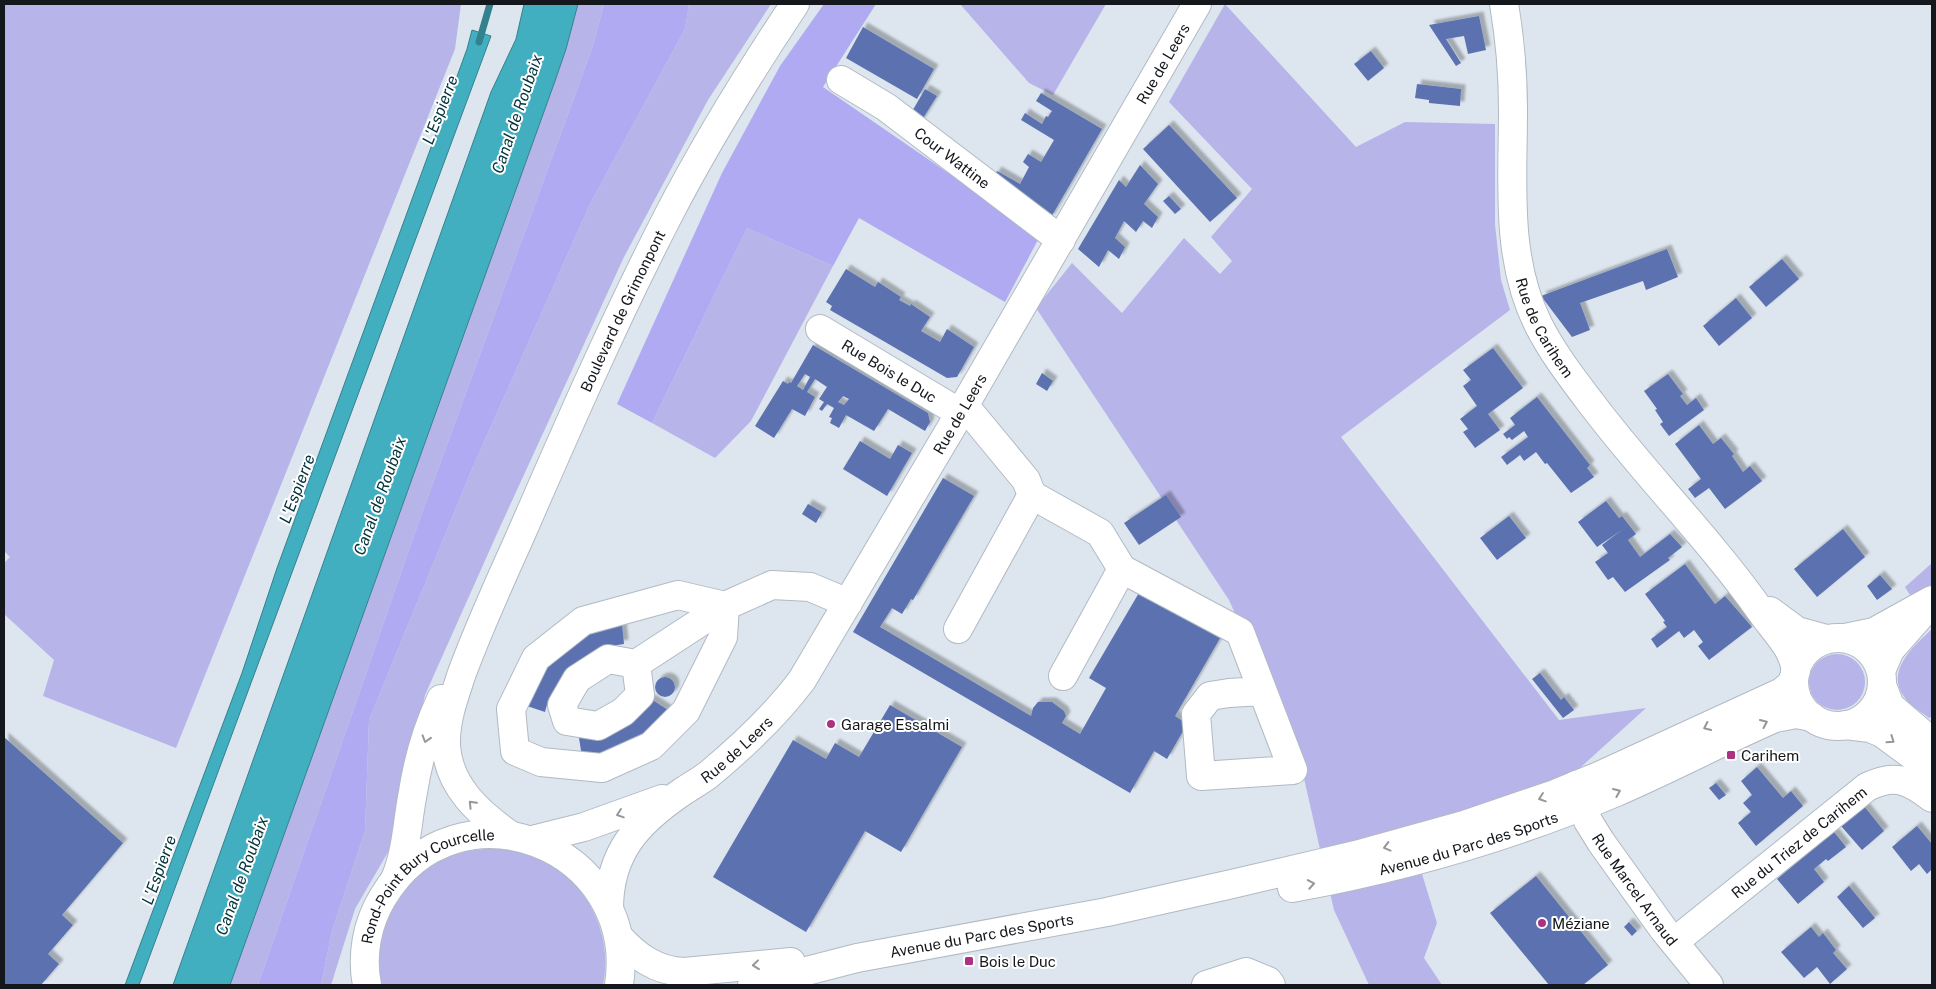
<svg xmlns="http://www.w3.org/2000/svg" width="1936" height="989" font-family="'Public Sans',sans-serif">
<style>
.green{fill:#b7b4ea}
.forest{fill:#afaaf1}
.water{fill:#42afc0;stroke:#34818e}
.lines{fill:none;stroke-linecap:round;stroke-linejoin:round}
.stream{stroke:#34818e;stroke-width:7}
.building{fill:#5b72b0;fill-rule:evenodd;filter:url(#shadow)}
.minor-casing{stroke:#b1bac4;stroke-width:30}
.major-casing{stroke:#b1bac4;stroke-width:30}
.highway-casing{stroke:#b1bac4;stroke-width:30}
.minor{stroke:#fff;stroke-width:28}
.major{stroke:#fff;stroke-width:28}
.highway{stroke:#fff;stroke-width:28}
.oneway{stroke:#959798}
.poi-dot{fill:#ad3182;stroke:#fff;stroke-width:2}
.labels{text-anchor:middle;dominant-baseline:central;stroke-width:4;stroke-linejoin:round;paint-order:stroke}
.street-label{font-size:15px;fill:#14171b;stroke:#fff}
.poi-label{font-size:15px;fill:#14171b;stroke:#fff;text-anchor:start}
.water-label{font-size:16px;font-style:italic;fill:#00333b;stroke:#fff}
</style>
<defs>
<filter id="shadow"><feDropShadow dx="4.5" dy="-4.5" stdDeviation="1" flood-color="#0004"/></filter>
</defs>
<rect width="100%" height="100%" fill="#dde6ef"/>
<g class="green">
<path d="M4,4H461L455,49L176,748L43,696L54,660L4,614V563L10,557L4,551Z"/>
<path d="M578,4H604L593,46L418,524L258,985H230L555,81L566,49Z"/>
<path d="M689,4H771L708,100L624,257L500,527L425,695L391,847L355,909L331,985H321L332,931L365,831L369,720L472,469L590,204L685,29Z"/>
<path d="M960,4H1106L1053,95L1029,83Z"/>
<path d="M1225,4L1356,147L1405,122L1495,124V224L1501,280L1510,310L1341,437L1559,720L1646,708L1570,777L1322,858L1299,756L1229,600L1036,308L1072,263L1122,313L1184,238L1220,274L1232,261L1211,237L1252,189L1169,102Z"/>
<path d="M747,228L833,266L751,421L715,458L652,423Z"/>
<path d="M1932,563V585L1923,591L1910,595L1905,587Z"/>
<path d="M1932,629V716L1929,718C1922,712 1910,706 1905,698C1884,671 1914,646 1932,629Z"/>
<circle cx="1837" cy="682" r="28"/>
<path d="M495,848C506,850 518,850 529,854C582,871 615,931 603,985H381C371,930 403,867 460,853C471,850 483,849 495,848Z"/>
<path d="M1422,874L1437,923L1424,958L1442,985H1369L1334,910L1330,893Z"/>
</g>
<g class="forest">
<path d="M604,4H689L685,29L590,204L472,469L369,720L365,831L332,931L321,985H258L418,524L593,46Z"/>
<path d="M824,4H876L823,87L1040,236L1005,302L859,218L833,266L747,228L652,423L617,404L722,173L780,66Z"/>
</g>
<g class="water">
<path d="M524,4H578L566,49L555,81L230,985H173L491,92L516,39Z"/>
<path d="M472,30L491,36L139,985H125L242,673L277,568L467,49Z"/>
</g>
<g class="lines">
<path class="stream" d="M479,42L490,4"/>
</g>
<g class="building">
<path d="M1479,16L1486,50L1468,54L1464,36L1446,39L1461,63L1456,66L1429,25Z"/>
<path d="M863,27L934,69L917,99L846,58Z"/>
<path d="M1371,51L1384,68L1368,81L1354,64Z"/>
<path d="M1417,84L1461,89L1460,106L1429,103V100L1415,98Z"/>
<path d="M925,89L937,96L920,123L910,115Z"/>
<path d="M1041,93L1102,129L1050,219L992,179L997,171L1020,184L1029,167L1023,162L1028,154L1041,162L1054,140L1021,120L1025,113L1042,124L1046,116L1048,117L1052,111L1036,101Z"/>
<path d="M1169,125L1237,198L1210,222L1143,149Z"/>
<path d="M1140,165L1158,184L1144,204L1158,217L1152,228L1143,221L1136,232L1124,221L1115,238L1125,247L1119,259L1108,250L1099,267L1078,249L1119,180L1126,187Z"/>
<path d="M1169,196L1181,209L1175,214L1163,201Z"/>
<path d="M1667,249L1678,277L1646,290L1643,281L1580,303L1590,330L1572,337L1541,296Z"/>
<path d="M1782,259L1799,279L1766,307L1749,287Z"/>
<path d="M846,269L875,287L878,282L901,297L899,300L910,306L911,304L930,317L921,331L940,342L947,329L974,347L957,377L947,378L830,310L832,306L826,302Z"/>
<path d="M1736,298L1752,318L1719,346L1703,326Z"/>
<path d="M813,345L928,413L930,422L925,431L888,409L874,431L846,415L839,428L830,423L832,418L829,417L834,408L827,404L822,411L819,409L824,402L819,399L827,387L815,379L807,392L815,397L805,416L792,409L774,438L755,426L783,381L788,384L789,382L791,383ZM805,374L810,377L803,390L797,386ZM843,396L849,399L844,405L838,402Z"/>
<path d="M1493,348L1523,388L1488,414L1500,430L1475,448L1463,432L1468,429L1460,419L1477,406L1463,386L1471,380L1463,370Z"/>
<path d="M1042,373L1053,381L1047,391L1036,384Z"/>
<path d="M1668,374L1683,394L1680,396L1687,405L1696,398L1704,410L1669,436L1660,424L1663,422L1655,410L1657,409L1644,391Z"/>
<path d="M1537,397L1590,465L1587,468L1594,477L1571,493L1547,463L1545,464L1536,452L1524,461L1520,455L1507,465L1501,457L1528,437L1524,431L1512,440L1509,437L1507,439L1503,434L1515,425L1510,418Z"/>
<path d="M1699,425L1713,444L1721,438L1734,454L1732,456L1743,472L1750,466L1762,481L1725,509L1709,488L1695,498L1688,489L1701,479L1675,444Z"/>
<path d="M860,441L890,459L898,445L912,453L887,496L843,469Z"/>
<path d="M943,478L974,496L913,600L911,599L902,614L892,608L880,627L1031,716L1033,708L1038,702H1052L1064,711L1066,716L1062,723L1080,734L1106,688L1089,678L1143,586L1223,633L1175,716L1187,724L1167,759L1154,751L1130,793L853,632Z"/>
<path d="M1166,495L1181,517L1139,545L1124,523Z"/>
<path d="M1606,501L1619,518L1622,516L1636,534L1628,540L1640,557L1670,534L1682,547L1668,558L1670,560L1625,592L1613,577L1608,580L1595,562L1608,553L1602,545L1623,529L1597,547L1578,522Z"/>
<path d="M808,504L822,512L816,523L802,514Z"/>
<path d="M1509,516L1526,538L1497,560L1480,538Z"/>
<path d="M1843,529L1865,557L1817,597L1794,569Z"/>
<path d="M1685,564L1715,604L1725,596L1752,627L1709,660L1698,646L1703,642L1694,630L1684,638L1679,631L1657,648L1651,639L1667,627L1663,622L1665,621L1645,594Z"/>
<path d="M1880,575L1892,589L1877,600L1867,586Z"/>
<path d="M622,624L624,644L605,647L590,654L576,664L557,686L547,704L545,712L527,706L540,676L555,657L588,634Z"/>
<path d="M1540,673L1561,700L1564,697L1574,710L1563,718L1532,679Z"/>
<circle cx="665" cy="687" r="10"/>
<path d="M651,699L668,710L657,723L638,739L623,747L592,756L582,757L579,738L598,735Z"/>
<path d="M890,705L962,747L901,852L865,831L806,932L713,877L793,740L826,759L835,743L859,757Z"/>
<path d="M4,737L123,843L62,915L73,925L48,954L59,964L41,985H4Z"/>
<path d="M1757,767L1783,798L1791,791L1803,806L1756,846L1738,823L1751,812L1743,803L1752,795L1741,781Z"/>
<path d="M1716,783L1726,795L1719,800L1709,788Z"/>
<path d="M1864,806L1884,831L1862,850L1841,826Z"/>
<path d="M1917,826L1932,844V869L1927,874L1919,864L1911,871L1892,847Z"/>
<path d="M1834,832L1846,847L1828,861L1826,859L1814,869L1824,882L1798,904L1777,879Z"/>
<path d="M1536,876L1608,965L1583,985H1549L1490,913Z"/>
<path d="M1849,886L1875,918L1863,928L1837,897Z"/>
<path d="M1629,922L1637,931L1632,936L1624,927Z"/>
<path d="M1811,927L1819,937L1823,933L1836,950L1833,953L1847,969L1830,984L1817,967L1804,978L1781,952Z"/>
</g>
<g class="lines">
<g class="minor-casing">
<g id="minor">
<path id="s1" d="M1504,4C1510,39 1513,75 1513,110C1513,181 1505,258 1538,324C1552,352 1572,378 1591,403C1645,475 1710,539 1762,613C1775,632 1793,647 1796,671"/>
<path id="s2" d="M841,80L886,107L1061,240"/>
<path id="s3" d="M820,329L960,413"/>
<path d="M964,405L1026,480L1032,495L1100,533L1122,569L1063,676"/>
<path d="M1122,569L1240,632L1293,770L1201,776L1196,714L1210,696L1229,693L1262,691"/>
<path d="M678,595L725,606L723,637L686,711L651,746L602,768L541,762L515,751L511,709L536,658L583,621Z"/>
<path d="M1770,611L1797,631L1826,639"/>
<path d="M958,629L1032,495"/>
<path d="M1845,638L1874,632L1932,600"/>
<path d="M636,664L640,695L623,712L598,726L567,721L562,705L577,679L608,659L636,664L725,606L772,585L810,587L848,603"/>
<path d="M1881,671L1890,650L1920,616"/>
<path id="s4" d="M1576,785L1588,821L1601,842L1664,930L1709,985"/>
<path d="M532,840L584,827L662,799"/>
<path id="s5" d="M609,909C609,852 638,822 682,792C691,786 700,781 708,775C743,746 775,716 802,680L960,413L1197,4"/>
<path id="s6" d="M1674,942L1867,787C1895,773 1909,780 1932,798"/>
<path d="M1206,985L1246,972L1268,981L1271,985"/>
</g>
</g>
<g class="major-casing">
<g id="major">
<circle cx="1838" cy="682" r="44"/>
<path d="M1882,685L1890,706L1932,742"/>
<path d="M1846,725L1870,728L1882,733L1932,770"/>
<path id="s7" d="M1292,888C1402,868 1510,837 1614,793C1668,770 1720,742 1775,718L1796,714L1812,717"/>
<path d="M618,936C636,956 656,971 684,972L791,962"/>
<path id="s8" d="M367,985C361,955 367,923 383,897C456,775 640,845 619,985"/>
<path id="s9" d="M752,985L857,958L1107,912L1232,884L1356,855L1464,825L1555,794L1599,776L1782,692L1791,684L1794,678"/>
</g>
</g>
<g class="highway-casing">
<g id="highway">
<path id="s10" d="M510,835C479,813 449,787 446,746C445,721 454,697 462,673C479,627 499,583 519,539C566,431 613,323 667,218C705,144 749,73 795,4"/>
<path d="M395,879C407,851 407,822 413,792C418,760 427,729 441,699"/>
</g>
</g>
<use href="#minor" class="minor"/>
<use href="#major" class="major"/>
<use href="#highway" class="highway"/>
</g>
<defs><path id="oneway-chevron" d="M-2-3.5L2.5 0L-2 3.5" fill="none" stroke-width="1.6" stroke-linecap="round" stroke-linejoin="round" transform="scale(1.25)"/></defs>
<g class="oneway">
<use href="#oneway-chevron" transform="translate(1764 723) rotate(-24)"/>
<use href="#oneway-chevron" transform="translate(1707 727) rotate(155)"/>
<use href="#oneway-chevron" transform="translate(426 739) rotate(107)"/>
<use href="#oneway-chevron" transform="translate(1891 740) rotate(35)"/>
<use href="#oneway-chevron" transform="translate(1617 792) rotate(-23)"/>
<use href="#oneway-chevron" transform="translate(1542 798) rotate(161)"/>
<use href="#oneway-chevron" transform="translate(472 804) rotate(-134)"/>
<use href="#oneway-chevron" transform="translate(620 814) rotate(161)"/>
<use href="#oneway-chevron" transform="translate(1387 847) rotate(165)"/>
<use href="#oneway-chevron" transform="translate(1311 884) rotate(-10)"/>
<use href="#oneway-chevron" transform="translate(756 965) rotate(174)"/>
</g>
<g class="poi-dot">
<circle cx="831" cy="724" r="5"/>
<rect x="1726" y="750" width="10" height="10" rx="2.5"/>
<circle cx="1542" cy="923" r="5"/>
<rect x="964" y="956" width="10" height="10" rx="2.5"/>
</g>
<g class="labels">
<g class="street-label">
<text stroke="none"><textPath href="#s5" startOffset="1024">Rue de Leers</textPath></text>
<text stroke="none"><textPath href="#s2" startOffset="136">Cour Wattine</textPath></text>
<text stroke="none"><textPath href="#s10" startOffset="585">Boulevard de Grimonpont</textPath></text>
<text stroke="none"><textPath href="#s1" startOffset="330">Rue de Carihem</textPath></text>
<text stroke="none"><textPath href="#s3" startOffset="81">Rue Bois le Duc</textPath></text>
<text stroke="none"><textPath href="#s5" startOffset="619">Rue de Leers</textPath></text>
<text stroke="none"><textPath href="#s5" startOffset="214">Rue de Leers</textPath></text>
<text stroke="none"><textPath href="#s7" startOffset="182">Avenue du Parc des Sports</textPath></text>
<text stroke="none"><textPath href="#s6" startOffset="160">Rue du Triez de Carihem</textPath></text>
<text stroke="none"><textPath href="#s4" startOffset="121">Rue Marcel Arnaud</textPath></text>
<text stroke="none"><textPath href="#s8" startOffset="134">Rond-Point Bury Courcelle</textPath></text>
<text stroke="none"><textPath href="#s9" startOffset="235">Avenue du Parc des Sports</textPath></text>
</g>
<g class="poi-label">
<text x="841" y="724">Garage Essalmi</text>
<text x="1741" y="755">Carihem</text>
<text x="1552" y="923">Méziane</text>
<text x="979" y="961">Bois le Duc</text>
</g>
<g class="water-label">
<text transform="translate(440 110) rotate(-69)">L'Espierre</text>
<text transform="translate(517 114) rotate(-71)">Canal de Roubaix</text>
<text transform="translate(297 489) rotate(-69)">L'Espierre</text>
<text transform="translate(380 496) rotate(-70)">Canal de Roubaix</text>
<text transform="translate(159 870) rotate(-70)">L'Espierre</text>
<text transform="translate(242 876) rotate(-70)">Canal de Roubaix</text>
</g>
</g>
<rect width="1936" height="989" fill="none" stroke="#14171b" stroke-width="10"/>
</svg>
